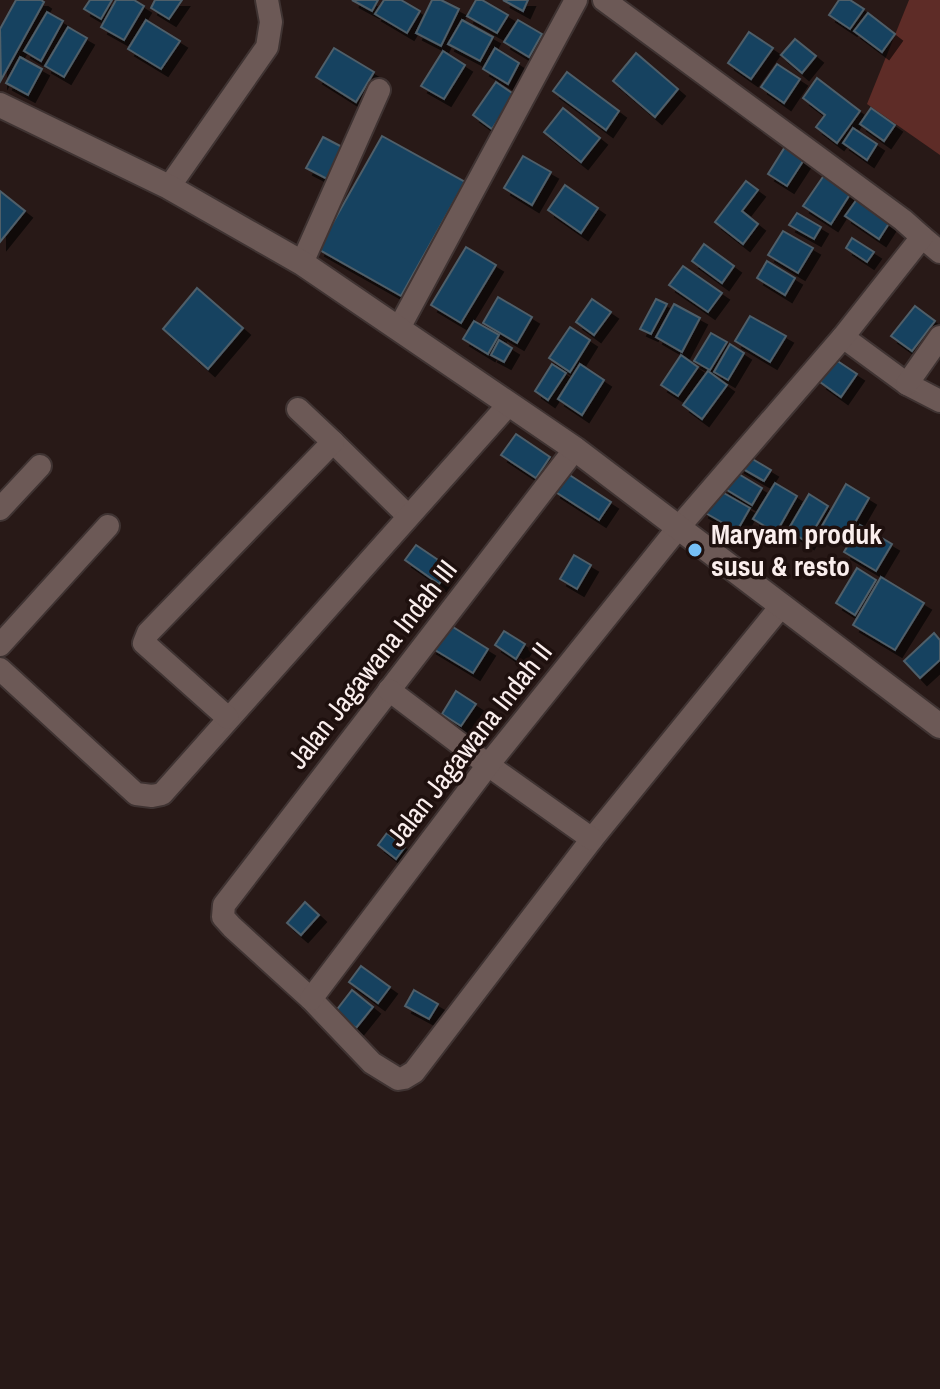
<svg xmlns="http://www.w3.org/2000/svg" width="940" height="1389" font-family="'Archivo Narrow',sans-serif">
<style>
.green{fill:#5e2c27}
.building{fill:#184360;stroke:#4f5e69;stroke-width:2;filter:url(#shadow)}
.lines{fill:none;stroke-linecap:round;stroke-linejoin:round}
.minor-casing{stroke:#3f3332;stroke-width:26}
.tertiary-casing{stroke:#3f3332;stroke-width:28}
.minor{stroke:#6c5956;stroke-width:22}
.tertiary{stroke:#6c5956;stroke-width:24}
.poi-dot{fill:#76c0f7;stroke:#1e100e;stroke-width:3}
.labels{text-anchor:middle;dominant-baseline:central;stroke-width:7;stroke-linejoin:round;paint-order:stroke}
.poi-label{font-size:28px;font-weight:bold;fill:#faeeed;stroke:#1e100e;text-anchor:start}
.street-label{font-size:28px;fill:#faeeed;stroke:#1e100e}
</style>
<defs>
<filter id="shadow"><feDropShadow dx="7" dy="7" stdDeviation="0" flood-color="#0009"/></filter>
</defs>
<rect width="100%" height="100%" fill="#281917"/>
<path class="green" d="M909,0H940V155L867,104Z"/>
<g class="building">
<path d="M16,0H41L44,2L1,80L0,29Z"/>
<path d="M90,0H112L101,19L84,9Z"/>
<path d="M116,0H134L144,6L124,40L101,27Z"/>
<path d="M155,0H182L169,19L151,8Z"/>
<path d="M352,0H378L372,11Z"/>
<path d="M384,0H401L420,11L407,33L375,14Z"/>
<path d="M432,0H441L459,9L441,46L416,33Z"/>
<path d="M476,0H482L508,15L497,33L467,16Z"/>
<path d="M503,0H528L523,11Z"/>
<path d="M839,0H850L864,9L850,29L829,15Z"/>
<path d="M47,12L63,21L41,61L24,51Z"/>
<path d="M868,13L895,34L882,52L854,31Z"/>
<path d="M146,20L180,41L161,69L128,49Z"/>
<path d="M462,20L493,37L480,61L448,44Z"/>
<path d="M518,20L542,34L529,57L504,42Z"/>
<path d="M68,27L87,38L64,77L45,66Z"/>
<path d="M749,32L773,48L751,79L728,63Z"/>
<path d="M795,39L816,56L802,73L781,55Z"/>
<path d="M334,48L374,72L356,102L316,77Z"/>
<path d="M495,48L519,63L508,84L483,69Z"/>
<path d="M443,51L465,65L444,99L421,86Z"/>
<path d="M636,53L678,89L655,117L613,81Z"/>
<path d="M20,57L42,69L28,95L6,83Z"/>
<path d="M777,64L800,79L784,103L761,87Z"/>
<path d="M567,72L619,111L606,130L553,91Z"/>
<path d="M817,78L860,111L837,143L816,127L825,115L803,98Z"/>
<path d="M496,82L515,95L492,129L473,115Z"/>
<path d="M563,108L600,138L581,162L544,132Z"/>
<path d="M871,108L895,125L884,141L860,124Z"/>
<path d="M853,128L877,144L867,160L843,143Z"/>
<path d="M382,136L465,182L401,296L318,249Z"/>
<path d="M323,137L346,149L329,180L306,168Z"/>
<path d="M788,142L807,155L787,186L768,174Z"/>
<path d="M523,156L551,172L532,205L504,188Z"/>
<path d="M827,171L854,188L831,224L803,206Z"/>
<path d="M746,181L758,190L742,211L758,224L743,244L715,222Z"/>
<path d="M565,185L598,208L581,233L548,210Z"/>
<path d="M0,191L25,211L0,242Z"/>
<path d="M862,192L895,214L879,239L845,216Z"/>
<path d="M797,213L821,227L814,239L789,225Z"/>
<path d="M783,231L813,248L798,273L768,255Z"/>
<path d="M852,238L874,252L867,262L846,248Z"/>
<path d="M704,244L734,266L722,283L692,261Z"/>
<path d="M466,247L496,265L461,323L431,305Z"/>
<path d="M767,261L795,278L785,295L757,278Z"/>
<path d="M683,266L722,293L708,312L669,285Z"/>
<path d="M197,288L243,328L208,369L163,329Z"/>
<path d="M498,297L532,317L517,343L483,323Z"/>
<path d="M592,299L611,312L594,335L576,322Z"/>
<path d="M656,299L667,304L651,334L640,329Z"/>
<path d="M674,304L700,318L682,352L656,337Z"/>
<path d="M915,306L935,321L912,351L891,336Z"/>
<path d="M750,316L786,336L770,362L735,341Z"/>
<path d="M474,321L499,335L488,354L463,339Z"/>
<path d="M570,327L590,340L570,372L549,358Z"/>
<path d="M711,333L727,342L710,370L694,361Z"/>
<path d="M499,340L512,348L504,362L491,355Z"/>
<path d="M730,344L744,353L728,380L714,372Z"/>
<path d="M681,355L698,367L678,396L661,385Z"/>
<path d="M836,360L857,374L841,397L820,382Z"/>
<path d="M552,364L566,373L548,400L535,391Z"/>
<path d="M580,364L604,380L582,415L558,399Z"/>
<path d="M708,371L727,385L702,419L683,405Z"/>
<path d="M516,434L550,457L536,478L501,455Z"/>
<path d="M744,454L771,470L764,481L738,466Z"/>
<path d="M732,470L762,488L752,505L722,487Z"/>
<path d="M565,472L611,502L599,520L554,491Z"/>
<path d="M775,483L797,496L776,533L753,519Z"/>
<path d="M846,484L869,498L845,540L822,526Z"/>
<path d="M715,488L750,508L737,531L702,511Z"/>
<path d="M809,494L828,506L807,542L788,530Z"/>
<path d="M860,525L892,544L876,571L844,552Z"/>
<path d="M416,545L450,568L439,584L405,560Z"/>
<path d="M574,555L591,565L577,589L560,579Z"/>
<path d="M857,568L876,580L855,615L836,603Z"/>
<path d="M881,577L924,603L895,650L853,625Z"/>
<path d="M445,622L488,649L473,673L430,647Z"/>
<path d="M504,631L525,644L516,659L495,645Z"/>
<path d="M934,633L940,640V660L920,678L904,661Z"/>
<path d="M456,691L476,704L461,726L442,714Z"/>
<path d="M387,833L405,847L396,859L378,845Z"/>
<path d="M305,902L319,915L301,935L287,923Z"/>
<path d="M361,966L390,987L378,1003L349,982Z"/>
<path d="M352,990L373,1007L356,1028L335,1012Z"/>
<path d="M414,990L438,1004L429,1019L405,1006Z"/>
</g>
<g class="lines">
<g class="minor-casing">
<g id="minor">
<path d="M169,187L267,47L271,22L267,0"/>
<path d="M922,237L940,252"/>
<path d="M302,263L379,90"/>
<path d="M399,328L576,0"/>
<path d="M843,337L907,384L940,401"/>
<path d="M907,384L940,337"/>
<path d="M333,442L408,516"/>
<path d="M575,449L224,905L223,917L232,927L311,999L372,1063L398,1079L404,1078L414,1072L592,839L782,605"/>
<path d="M0,509L40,466"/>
<path d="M0,645L108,526"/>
<path d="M0,669L136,794L152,796L162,794L509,404"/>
<path d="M389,690L488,765L592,839"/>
<path d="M228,718L144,643L148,633L333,442L298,409"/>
<path d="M311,999L488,765L678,528L843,337L922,237L903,220L604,0"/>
</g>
</g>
<g class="tertiary-casing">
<path id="tertiary" d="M0,105L169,187L302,263L575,449L940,726"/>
</g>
<use href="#minor" class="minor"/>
<use href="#tertiary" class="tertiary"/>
</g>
<circle class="poi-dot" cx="695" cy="550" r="8"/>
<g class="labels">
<g class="poi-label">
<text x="711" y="534">Maryam produk<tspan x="711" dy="32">susu &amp; resto</tspan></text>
</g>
<g class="street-label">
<text transform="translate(372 664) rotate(-52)">Jalan Jagawana Indah III</text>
<text transform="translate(469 744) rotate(-52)">Jalan Jagawana Indah II</text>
</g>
</g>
</svg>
